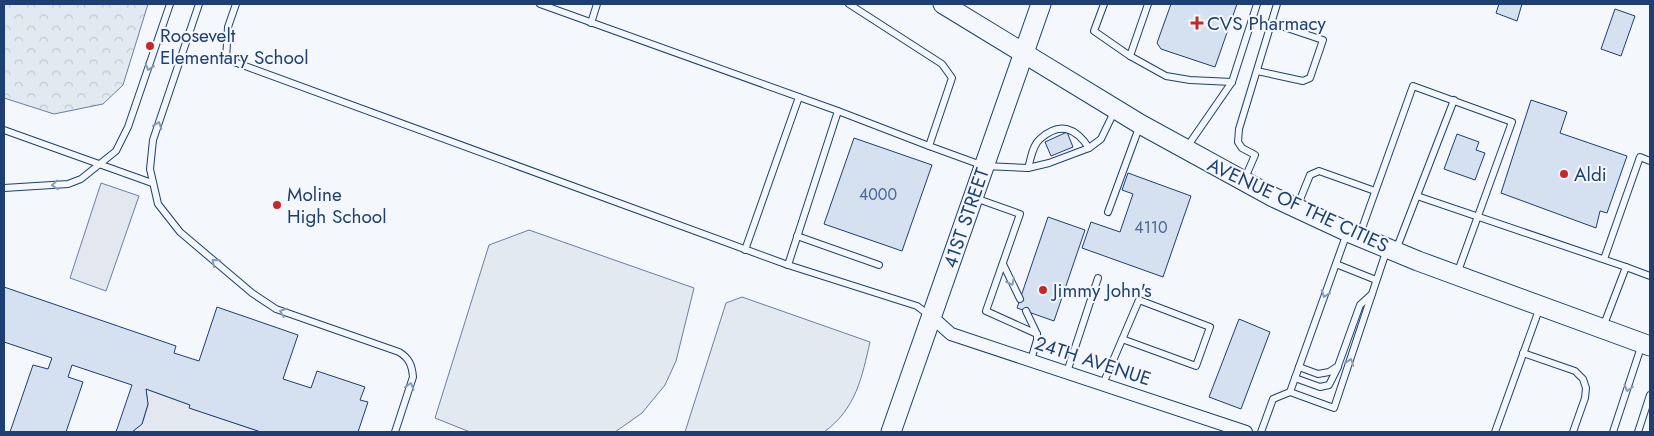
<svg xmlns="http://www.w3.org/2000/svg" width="1654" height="436" font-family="Jost,sans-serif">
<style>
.forest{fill:url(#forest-crowns);stroke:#687fa3}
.pitch{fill:#e3e9f0;stroke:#687fa3}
.parking{fill:#e3e8f0;stroke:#687fa3}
.building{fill:#d5e0f0;stroke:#1d3f73}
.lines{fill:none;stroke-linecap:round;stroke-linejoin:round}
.lane-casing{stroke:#1d3f73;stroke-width:8}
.street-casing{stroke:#1d3f73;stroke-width:14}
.secondary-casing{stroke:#1d3f73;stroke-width:21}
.lane{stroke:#f4f7fb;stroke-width:6}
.street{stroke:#f4f7fb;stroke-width:12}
.secondary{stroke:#f4f7fb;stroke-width:19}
.oneway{stroke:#889bb7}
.poi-dot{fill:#c62828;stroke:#f4f7fb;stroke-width:2}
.labels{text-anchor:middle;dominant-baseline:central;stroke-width:4;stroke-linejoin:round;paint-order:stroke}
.number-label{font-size:16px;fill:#4b6792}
.poi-label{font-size:19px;fill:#1d3f73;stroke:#f4f7fb;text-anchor:start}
.street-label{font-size:19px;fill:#1d3f73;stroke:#f4f7fb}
</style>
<defs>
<pattern id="forest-crowns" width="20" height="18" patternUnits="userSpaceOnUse" patternTransform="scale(1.25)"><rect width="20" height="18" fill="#e3e9f0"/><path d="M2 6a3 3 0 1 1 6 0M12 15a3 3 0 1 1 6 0" fill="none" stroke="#c2c9d1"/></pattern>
</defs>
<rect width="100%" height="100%" fill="#f4f7fb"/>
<path class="forest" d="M4,4H148L123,85L103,104L54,114L4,98Z"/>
<g class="pitch">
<path d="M529,230L694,288L676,361L665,385L642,413L615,432H470L435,418L489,245Z"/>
<path d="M742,297L870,342C862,377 856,409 824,432H685L726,303Z"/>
</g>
<g class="parking">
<path d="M101,183L139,196L106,291L70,278Z"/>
<path d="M146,389L190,405V408L261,432H132L142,424L148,405Z"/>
</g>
<g class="building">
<path d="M1171,4H1237L1215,67L1161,49L1157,43Z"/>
<path d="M1499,4H1522L1517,21L1496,13Z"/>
<path d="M1615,9L1635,16L1621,56L1601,49Z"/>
<path d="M1531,100L1567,112L1560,133L1627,156L1607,213L1600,211L1596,228L1501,193Z"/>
<path d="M1067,132L1073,147L1051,156L1045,142Z"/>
<path d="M1457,134L1479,142L1476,150L1485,153L1475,180L1444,169Z"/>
<path d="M854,138L932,165L902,251L824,224Z"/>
<path d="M1128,173L1191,196L1163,277L1082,248L1091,222L1120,232L1133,194L1122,190Z"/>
<path d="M1048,217L1085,230L1054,321L1017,308Z"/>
<path d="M4,287L176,346L174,353L199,361L217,307L298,335L283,379L311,388L317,371L365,387L360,400L368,402L358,432H261L189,408L190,405L146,389L148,404L142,424L132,432H116L132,385L72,365L68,377L83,382L66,432H10L33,365L48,369L52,358L4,342Z"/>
<path d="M1239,319L1270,332L1241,409L1209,397Z"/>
</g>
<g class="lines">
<g class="lane-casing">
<g id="lane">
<path d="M199,4L153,140L150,169L158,204L180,232L252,293L276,309L399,352C409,358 412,365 413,377L395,432"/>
<path d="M236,4L228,27L226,59L788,265L917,306L929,315"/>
<path d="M540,4L838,111"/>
<path d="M849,4L942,64L952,78L929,146L984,166L1028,168L1049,163L1089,148L1101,139L1115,110"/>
<path d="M1104,4L1094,31L1130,56"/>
<path d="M1148,4L1130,56L1166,76L1190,80L1232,82"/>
<path d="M591,23L597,4"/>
<path d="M1257,71L1303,81L1310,78L1323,40L1272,23"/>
<path d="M4,130L152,183"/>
<path d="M1187,147L1232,82L1257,4"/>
<path d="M1028,168C1031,159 1032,146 1040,139C1060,121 1076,128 1089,148"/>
<path d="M1245,178L1255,155L1242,148L1238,142L1239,129L1277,4"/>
<path d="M4,188L68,184L81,179L116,151L128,127L170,4"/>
<path d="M1417,196L1626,267"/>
<path d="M975,198L1020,214L986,311L1037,334V340L1031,360"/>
<path d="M1297,207L1310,175L1319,171L1375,191"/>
<path d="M1108,212L1140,125"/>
<path d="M1360,234L1413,86L1512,122L1457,274"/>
<path d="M797,236L879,265"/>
<path d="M745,250L799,97"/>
<path d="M1396,250L1454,100"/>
<path d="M1604,259L1640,157L1650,161"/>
<path d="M1003,264L1020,299"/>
<path d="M1336,264L1376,280"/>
<path d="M788,265L838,111L929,146"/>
<path d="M1026,311L1037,334"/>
<path d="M1603,327L1626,267L1650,276"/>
<path d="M1523,353L1575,371L1583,379L1586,388L1585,398L1573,432"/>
<path d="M1299,367L1318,374L1329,372L1338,366L1360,305L1372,294"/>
<path d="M1067,372L1098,278"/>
<path d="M1295,378L1320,387L1329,385L1338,367"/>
<path d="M1103,384L1139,300L1210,327L1196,366L1122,339"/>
<path d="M1290,392L1347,233"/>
<path d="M1261,432L1273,399L1290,392L1334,408L1387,249"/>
<path d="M1495,432L1540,307"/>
<path d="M1613,432L1642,344"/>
<path d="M1638,432L1650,395"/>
</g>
</g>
<g class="street-casing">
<path id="street" d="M932,317L951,334L1246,432"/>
</g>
<g class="secondary-casing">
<g id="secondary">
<path d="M943,4L1140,124L1273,197L1348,232L1418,261L1650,346"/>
<path d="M891,432L1041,4"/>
</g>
</g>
<use href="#lane" class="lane"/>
<use href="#street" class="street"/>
<use href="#secondary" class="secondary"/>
</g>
<defs><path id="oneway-chevron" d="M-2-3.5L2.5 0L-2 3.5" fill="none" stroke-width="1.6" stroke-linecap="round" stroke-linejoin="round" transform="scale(1.25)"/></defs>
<g class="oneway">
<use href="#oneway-chevron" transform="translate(149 67) rotate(109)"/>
<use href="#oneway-chevron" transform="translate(158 125) rotate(-71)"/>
<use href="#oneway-chevron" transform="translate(55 185) rotate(177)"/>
<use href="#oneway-chevron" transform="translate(215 262) rotate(-140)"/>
<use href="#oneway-chevron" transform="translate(1011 282) rotate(64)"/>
<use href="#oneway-chevron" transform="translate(1325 294) rotate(110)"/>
<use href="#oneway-chevron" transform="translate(283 312) rotate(-159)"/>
<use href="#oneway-chevron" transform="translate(1350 362) rotate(-71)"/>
<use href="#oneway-chevron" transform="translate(410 386) rotate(-74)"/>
<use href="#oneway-chevron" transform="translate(1628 388) rotate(106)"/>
</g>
<g class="poi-dot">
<path d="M1194.5 15.5h5v5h5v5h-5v5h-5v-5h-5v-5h5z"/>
<circle cx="150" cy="46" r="5"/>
<circle cx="1564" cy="174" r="5"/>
<circle cx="277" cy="205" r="5"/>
<circle cx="1043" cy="290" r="5"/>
</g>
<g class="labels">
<g class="number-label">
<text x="878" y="194">4000</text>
<text x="1151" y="227">4110</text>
</g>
<g class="poi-label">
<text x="1207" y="23">CVS Pharmacy</text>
<text x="160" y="35">Roosevelt<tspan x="160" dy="22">Elementary School</tspan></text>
<text x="1574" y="174">Aldi</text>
<text x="287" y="194">Moline<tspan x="287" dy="22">High School</tspan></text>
<text x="1053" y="290">Jimmy John's</text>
</g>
<g class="street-label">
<text transform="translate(1298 205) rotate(25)">AVENUE OF THE CITIES</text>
<text transform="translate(966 218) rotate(-71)">41ST STREET</text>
<text transform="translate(1093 361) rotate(18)">24TH AVENUE</text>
</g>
</g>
<rect width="1654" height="436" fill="none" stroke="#1d3f73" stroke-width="10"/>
</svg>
